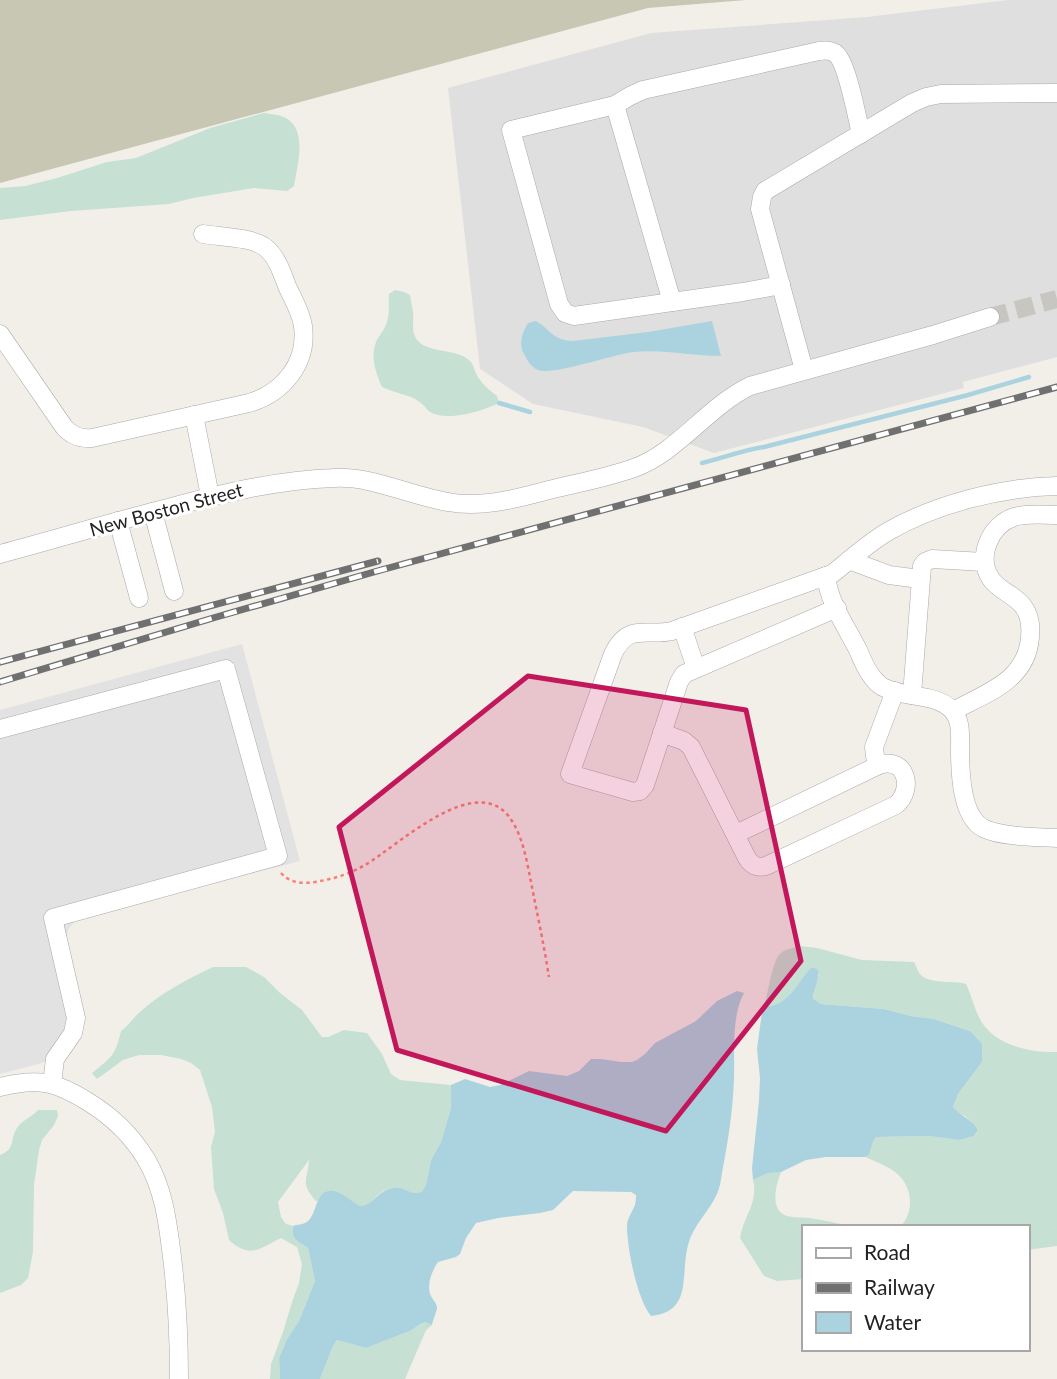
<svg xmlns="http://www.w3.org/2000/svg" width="1057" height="1379" font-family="Lato,sans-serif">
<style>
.residential{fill:#e0dfdf}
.construction{fill:#c7c7b4}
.wetland{fill:#c6e0d4}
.parking{fill:#e2e2e2}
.water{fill:#aad3df}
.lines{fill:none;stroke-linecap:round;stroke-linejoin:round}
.stream{stroke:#aad3df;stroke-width:4.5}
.minor-tunnel{stroke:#c8c6c1;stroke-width:18;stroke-dasharray:18 9;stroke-linecap:butt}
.minor-casing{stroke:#a9a9a9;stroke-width:19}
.path{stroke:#fa8072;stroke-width:2.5;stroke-dasharray:3.5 3.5;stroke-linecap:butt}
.minor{stroke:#fff;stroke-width:18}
.rail-casing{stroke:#707070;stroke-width:7}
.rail{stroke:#fff;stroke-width:4.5;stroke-dasharray:13;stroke-linecap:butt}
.marked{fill:#c2185b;fill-opacity:0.2;stroke:#c2185b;stroke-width:5;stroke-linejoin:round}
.labels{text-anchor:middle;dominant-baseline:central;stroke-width:6;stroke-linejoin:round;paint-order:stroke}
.street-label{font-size:19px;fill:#222;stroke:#fff}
</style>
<rect width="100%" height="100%" fill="#f2efe9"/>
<path class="residential" d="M1008,0H1057V357L963,382L964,388L714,453L643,427L533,404L480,369L448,88L651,33L867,17Z"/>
<path class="construction" d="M0,0H746L648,8L0,183Z"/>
<g class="wetland">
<path d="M264,113C271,114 280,115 286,118C308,131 297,166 294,186L287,191L254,188L193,198L169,204L71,211L0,220V188L25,186L57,178L107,162L136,158L210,128Z"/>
<path d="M395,290L404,292L410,295C411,301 412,306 413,312C414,318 412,327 414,334C421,356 457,346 471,362C474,366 475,373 478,377C483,385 490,391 497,396L499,403C483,411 447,422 430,412C427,410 425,406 422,404C419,401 412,397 408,396C399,393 391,391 382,387C376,373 370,357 376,342C379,335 385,330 387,322C390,312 388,304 389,294Z"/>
<path d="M800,946L817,948L862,960L914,962C916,965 917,969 919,973C928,985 953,980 966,984C973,998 976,1019 988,1030C1004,1047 1035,1053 1057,1052V1246L1027,1250V1227H900C915,1212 913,1185 895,1172C887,1166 875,1161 865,1157L869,1155L873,1142L876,1137L928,1136L960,1140L974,1136L977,1133V1128L965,1116L956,1111L953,1107L958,1094L982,1062L970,1031L934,1019L911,1016L884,1009L821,1004L813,1000L814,991L819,975L815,968L811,969C797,983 787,1008 764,1006C768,994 772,963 779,955C784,949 793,948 800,946Z"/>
<path d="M213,967H246L264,977L280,993L302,1010L322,1037H328L344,1030L367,1033L382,1054L391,1074L400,1080L451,1085V1108L441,1142L431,1160L426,1185L422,1193C409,1196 401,1185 388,1189C377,1192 373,1205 360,1206C343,1197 331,1181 317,1202C299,1183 308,1180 309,1160L278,1202L281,1217L286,1224L293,1226C291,1241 297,1240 308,1248L315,1281L299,1321L287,1339L279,1358L280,1379H270L271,1364L283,1332L292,1302L299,1283L302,1264L297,1247L281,1238C259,1249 250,1259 229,1240L223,1213L214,1189L211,1147L215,1132L212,1107L200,1070L191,1063L181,1059L161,1055H139L123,1060L97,1079L92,1073C112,1057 115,1056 121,1031C130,1024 133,1018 141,1011C162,992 188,979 213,967Z"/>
<path d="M38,1110H57L58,1116L54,1125L42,1140L39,1150L34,1185L33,1252L28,1278L21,1285L0,1293V1155C17,1148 9,1140 17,1128C22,1120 31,1118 38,1110Z"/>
<path d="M776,1172H781C776,1185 769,1210 787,1216C794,1218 802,1217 809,1218C824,1220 838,1223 852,1227H803V1279L777,1281L764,1276L740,1238C743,1217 759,1202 753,1180L768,1173Z"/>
<path d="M425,1322L432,1325L426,1330L405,1379H320L333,1346L337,1340L366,1348L410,1331Z"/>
</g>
<path class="parking" d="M242,644L300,861L80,918L73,923L68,930L66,942L81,1008L61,1058L0,1074V710Z"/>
<g class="water">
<path d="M536,321C551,330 552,340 573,341L648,332L712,321L721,356C692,356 663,349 634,352C614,354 552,376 538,370C531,367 527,360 524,354C518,344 522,333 528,323Z"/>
<path d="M811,968H815L818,970C820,980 813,989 813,999L821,1004L884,1009L911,1016L934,1019L970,1031L982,1044V1062L958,1094L953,1107C960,1115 970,1119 977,1128V1132L974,1136L960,1140L928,1136L876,1137L873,1142L869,1155L865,1157H826L806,1160L781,1172L768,1173L753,1180L752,1168L759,1101L760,1078L757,1049L762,1012L764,1006C787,1008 797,983 811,968Z"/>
<path d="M737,991L744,993C731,1017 735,1051 734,1078C733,1110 728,1142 722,1173C721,1180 720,1187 717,1194C709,1212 693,1225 688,1245C680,1275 693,1312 651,1316C637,1299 627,1248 627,1226C627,1215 637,1209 636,1195L631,1192L573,1191L553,1210L540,1213L498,1218L476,1223L466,1238L460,1254L456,1257L438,1262C432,1271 426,1285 431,1296C433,1300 436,1302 437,1307C437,1312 433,1319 432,1325L425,1322L421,1324L410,1331L366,1348L337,1340L333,1346L320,1379H280L279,1358L287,1339L299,1321L315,1281L308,1248C297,1240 291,1241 293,1226C298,1224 305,1225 309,1220C317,1212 316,1188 334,1191C343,1193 352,1202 360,1206C374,1205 379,1189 394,1188C405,1186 409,1196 422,1192L426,1185L431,1160L441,1142L451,1108V1085L465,1079L490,1087L500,1085L529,1071L567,1076L579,1071L591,1059H601L621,1062H632L637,1060L645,1054L655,1043L696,1021L717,1001Z"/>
</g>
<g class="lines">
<g class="stream">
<path d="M499,403L530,412"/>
<path d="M702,463C723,458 743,450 764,447L968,395L1029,377"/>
</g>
<path class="minor-tunnel" d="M990,317L1057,299"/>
<g class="minor-casing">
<g id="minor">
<path d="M615,105L511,130L559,304L565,313L574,316L672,302"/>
<path d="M781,285L743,292L672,302L615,105L630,96L643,90L819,51C825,50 830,50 835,53C847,61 857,118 861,134"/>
<path d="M0,334L64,427C72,436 80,439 92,438L249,403C283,393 308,363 303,326C301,312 293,299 287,286C282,273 277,257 266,248C253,237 221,237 203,234"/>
<path d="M804,370L760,209L762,197L765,191L912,103L926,97L941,94L1057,93"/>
<path d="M194,415L210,496"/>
<path d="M153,512L174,591"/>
<path d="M118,521L139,598"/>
<path d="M0,554C56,539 112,522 168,508C223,493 277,480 335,478C372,476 411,496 448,502C485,509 521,497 557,488C583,482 609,477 634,468C677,453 707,407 750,386L933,335L990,317"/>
<path d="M849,560L889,575L920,579"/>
<path d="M826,576C829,603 846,626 858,650C862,659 866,670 873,678C876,682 880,686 885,688C905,698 934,693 951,709C962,720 960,735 960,749C960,771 961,816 983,828C1001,837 1036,837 1057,838"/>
<path d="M837,608L684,674L679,682L645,785L640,791L633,792L570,774L613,654C628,622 646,637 672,631L826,576L832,574C850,560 867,544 887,532C935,504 1002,487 1057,486"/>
<path d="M682,627L696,668"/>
<path d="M912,695L922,566L925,562L932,559L984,562"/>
<path d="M953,711C986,693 1027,681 1030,637C1031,627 1030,615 1023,606C1015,595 999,591 991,579C976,557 990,525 1014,517C1027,513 1043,515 1057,515"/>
<path d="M0,729L226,669L278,856L53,918L76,1018L73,1033L55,1059L52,1084"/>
<path d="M662,733L684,741L691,747L747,858C752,866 759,869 768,865L896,805C914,790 907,756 879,765L736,834"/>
<path d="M879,765L875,756L874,747L895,691"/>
<path d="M0,1087C39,1077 57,1082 90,1103C114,1118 132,1136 146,1159C164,1189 168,1224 172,1257C177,1297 179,1338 179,1379"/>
</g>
</g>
<path class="path" d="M281,873C290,883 302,884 315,882C333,879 350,874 365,865C398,846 479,767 512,821C523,838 527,862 531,882C537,913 544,945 549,977"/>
<use href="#minor" class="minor"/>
<g class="rail-casing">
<g id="rail">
<path d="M0,662L378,561"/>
<path d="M0,682L213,618L381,570L1057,387"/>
</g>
</g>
<use href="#rail" class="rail"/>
</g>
<path class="marked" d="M528,676L746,710L801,961L666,1131L397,1050L339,827Z"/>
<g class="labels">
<g class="street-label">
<text transform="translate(166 509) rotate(-15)">New Boston Street</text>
</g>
</g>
<rect x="802" y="1225" width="228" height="126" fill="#ffffff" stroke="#a7a7a7" stroke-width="2"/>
<rect x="816" y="1248" width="35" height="10" fill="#ffffff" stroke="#a7a7a7" stroke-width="2"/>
<text x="864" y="1260" font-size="21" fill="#222222">Road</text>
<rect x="816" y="1283" width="35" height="10" fill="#707070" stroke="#a7a7a7" stroke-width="2"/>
<text x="864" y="1295" font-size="21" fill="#222222">Railway</text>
<rect x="816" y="1312" width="35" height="21" fill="#aad3df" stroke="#a7a7a7" stroke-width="2"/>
<text x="864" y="1330" font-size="21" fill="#222222">Water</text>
</svg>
